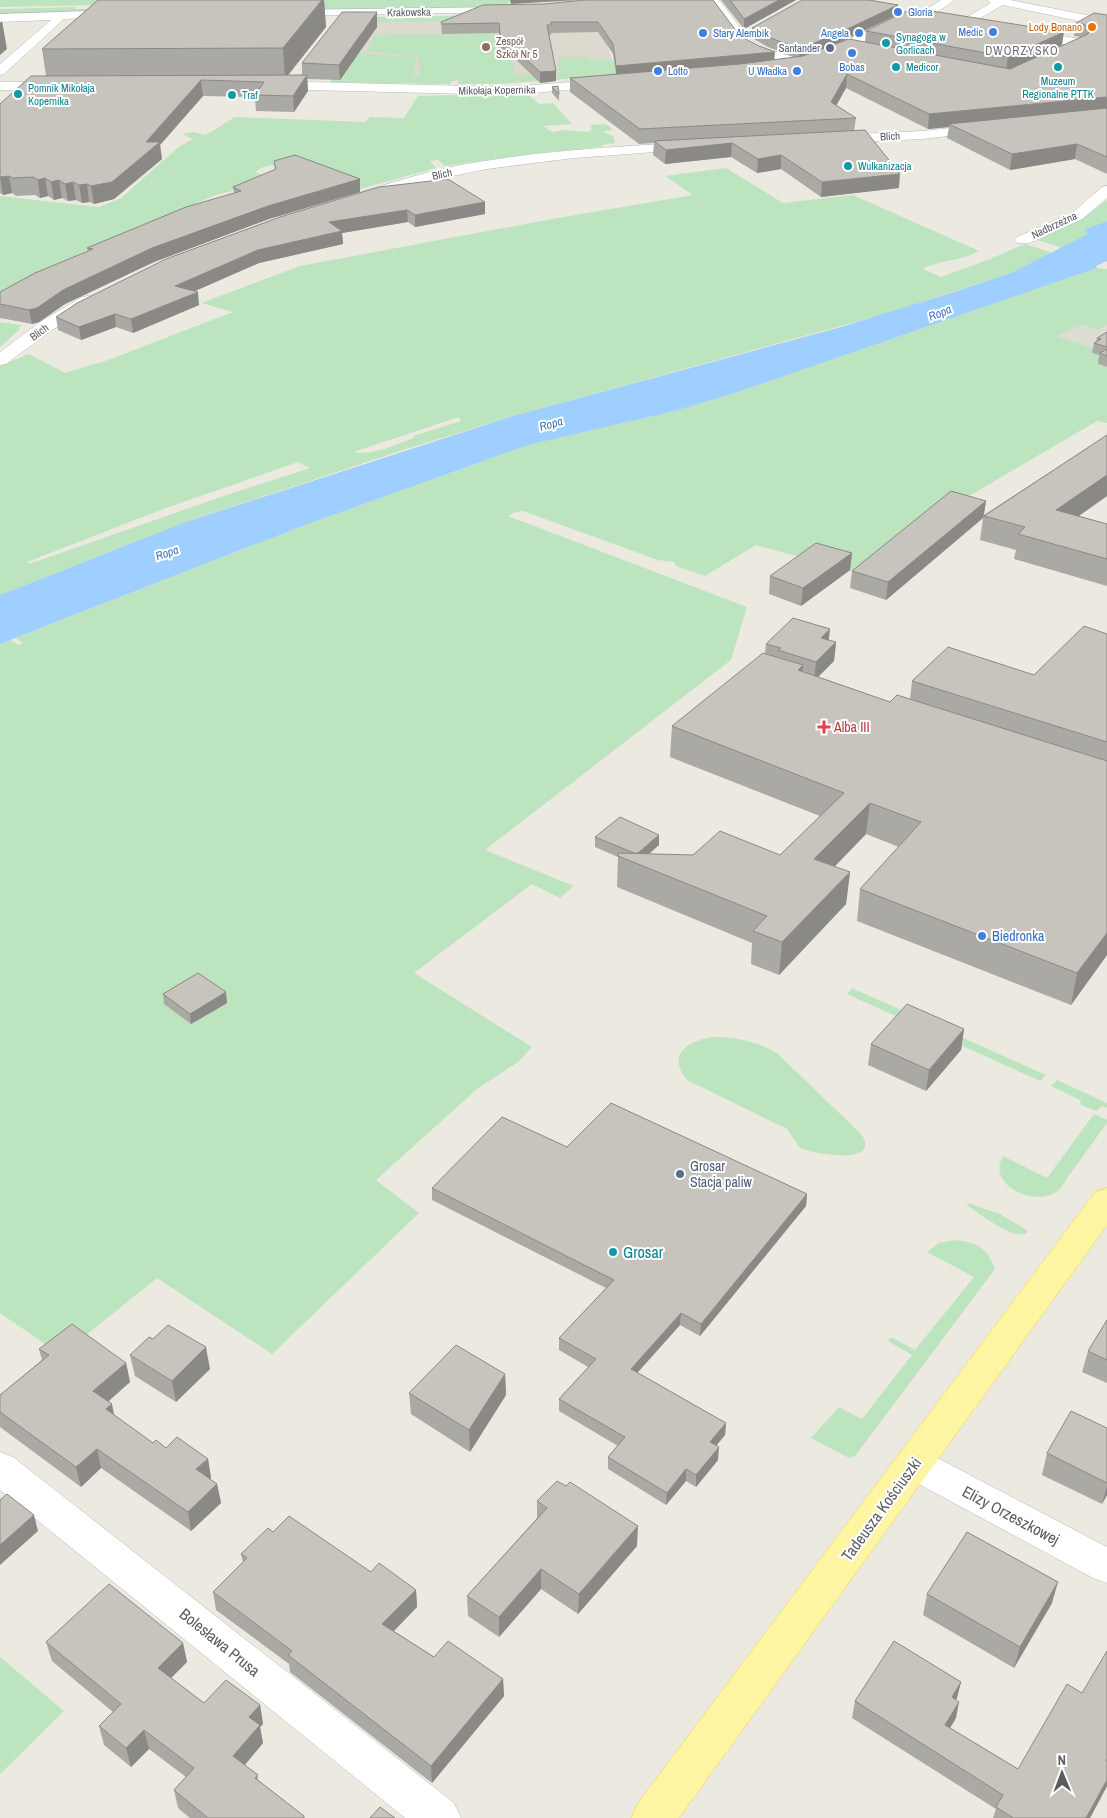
<svg xmlns="http://www.w3.org/2000/svg" width="1107" height="1818" font-family="'Archivo Narrow',sans-serif">
<style>
.industrial{fill:#dddcd5}
.education{fill:#dcd9ce}
.green{fill:#bce4bf;fill-rule:evenodd}
.water{fill:#9ecffe}
.lines{fill:none;stroke-linecap:round;stroke-linejoin:round}
.minor-casing{stroke:#b6b8bd;stroke-width:1}
.major-casing{stroke:#f0cd56;stroke-width:1}
.minor{fill:#fff;fill-rule:evenodd}
.major{fill:#fef5a3;fill-rule:evenodd}
.wall{fill:#aba9a3}
.shaded-wall{fill:#8b8985}
.building{fill:#c7c4be;stroke:#8b8985}
.shop-dot{fill:#3f7fe0;stroke:#fff;stroke-width:2}
.food-dot{fill:#e8710a;stroke:#fff;stroke-width:2}
.culture-dot{fill:#0f9aa8;stroke:#fff;stroke-width:2}
.education-dot{fill:#8d6e63;stroke:#fff;stroke-width:2}
.service-dot{fill:#5c6f8a;stroke:#fff;stroke-width:2}
.health-dot{fill:#e0444e;stroke:#fff;stroke-width:2}
.labels{text-anchor:middle;dominant-baseline:central;stroke-width:4;stroke-linejoin:round;paint-order:stroke}
.far-street-label{font-size:11px;fill:#595c61;stroke:#fff}
.far-shop-label{font-size:11px;fill:#366cbe;stroke:#fff;text-anchor:start}
.far-food-label{font-size:11px;fill:#c56008;stroke:#fff;text-anchor:end}
.far-culture-label{font-size:11px;fill:#0d838f;stroke:#fff;text-anchor:start}
.far-education-label{font-size:11px;fill:#785e54;stroke:#fff;text-anchor:start}
.far-service-label{font-size:11px;fill:#4e5e75;stroke:#fff;text-anchor:end}
.far-neighbourhood-label{font-size:12px;letter-spacing:1px;fill:#6a6e73;stroke:#fff}
.far-water-label{font-size:12px;font-style:italic;fill:#4074b8;stroke:#fff}
.health-label{font-size:14px;fill:#be3a42;stroke:#fff;text-anchor:start}
.shop-label{font-size:14px;fill:#366cbe;stroke:#fff;text-anchor:start}
.service-label{font-size:14px;fill:#4e5e75;stroke:#fff;text-anchor:start}
.near-culture-label{font-size:16px;fill:#0d838f;stroke:#fff;text-anchor:start}
.near-street-label{font-size:16px;fill:#595c61;stroke:#fff}
</style>
<rect width="100%" height="100%" fill="#eceae0"/>
<path class="industrial" d="M1082,325L1098,330L1107,325V367L1095,363L1105,359L1090,353V349L1056,336Z"/>
<path class="education" d="M367,17H579L602,32L618,75L499,84H457L458,81H452L450,84L330,82L351,52H360L366,43Z"/>
<g class="green">
<path d="M0,0H512L503,7L0,15V9L75,7L76,9H99L101,5L0,7Z"/>
<path d="M507,15L505,21L364,22L367,17Z"/>
<path d="M494,33L495,58H512L514,75H559L558,57H588L589,60H613L618,75L499,84H457L459,81L474,76L452,81L450,84L330,82L352,52L416,58L413,76H420L419,57L366,51L372,42L374,35Z"/>
<path d="M526,93L539,104L553,103L572,124L543,126L552,132L565,130L589,132L592,129L590,125L605,124L610,127L612,130L603,132L613,136L615,143L602,145L601,147L532,154L445,166L438,160L430,161L436,168L360,189L271,165L263,167L255,172L262,175L241,184L232,191L213,196L153,222L143,224L0,291V196L99,207L121,198L180,146L193,139L182,134L193,132L206,135L235,117L365,122L370,117L404,118L418,96Z"/>
<path d="M726,168L783,203L853,195L979,251C961,261 940,260 922,269L941,277L990,259L1025,244L1053,253L1013,272L888,313L513,416L406,449L183,523L0,595V366L29,354L65,373L108,360L233,312L201,303L300,266L552,219L693,195L665,176ZM459,417L461,421L413,436L414,438C395,445 372,456 353,452ZM298,462L310,468L218,498L29,564L27,562L166,508Z"/>
<path d="M1107,200V221L1085,230L1088,234L1062,248L1034,239L1086,216Z"/>
<path d="M1097,268L1107,269V325L1098,330L1082,325L1057,336L1093,348L1091,349L1095,350L1091,353L1106,358L1096,363L1107,367V423L1097,421L952,506L866,575L756,545L705,576L676,566L674,562L658,560L523,511L515,512L508,516L747,607L731,660L485,850L574,886L560,898L532,884L414,973L532,1047L518,1062L477,1089L376,1180L419,1213L272,1354L157,1278L61,1355L0,1313V644L10,640L19,645L23,643L16,638L305,525L528,445L675,411L741,391Z"/>
<path d="M0,322L22,325L18,328L20,329L0,347Z"/>
<path d="M852,988L1046,1075L1040,1081L847,994Z"/>
<path d="M711,1037C734,1037 760,1041 779,1055L862,1135C881,1167 812,1153 800,1148L787,1129L687,1080C667,1055 686,1042 711,1037Z"/>
<path d="M1057,1080L1107,1103V1108L1102,1106L1096,1111L1081,1105L1080,1100L1051,1086Z"/>
<path d="M1094,1114L1107,1120V1123C1094,1141 1081,1159 1068,1177C1065,1181 1061,1190 1056,1192C1034,1207 986,1185 1003,1156L1047,1178Z"/>
<path d="M968,1203L1000,1214L1027,1230V1233C1014,1241 978,1213 967,1205Z"/>
<path d="M954,1240C977,1242 987,1247 995,1269L855,1456L849,1458L811,1438L839,1407L862,1419L912,1355L888,1341L891,1337L915,1350L974,1277L927,1252L939,1243Z"/>
<path d="M0,1657L64,1711L0,1774Z"/>
</g>
<path class="water" d="M1107,221V261L1096,266L1097,268L741,391L675,411L528,445L305,525L0,644V595L183,523L513,416L841,327L954,292L1013,272L1088,234L1084,230Z"/>
<g class="lines">
<g class="minor-casing">
<g id="minor">
<path d="M707,0H719L749,39L767,49L806,61L808,64L802,68L798,67L759,55L741,45Z"/>
<path d="M941,0H955L934,14L956,18L958,21L956,24L952,25L919,18L917,16L919,14Z"/>
<path d="M987,0H1010L1107,19V27L1003,5L975,21H967L965,19L967,17L991,3Z"/>
<path d="M506,7L510,8L512,10L510,12L287,16L281,13L287,10Z"/>
<path d="M119,10L125,14L123,16L64,19L4,74L0,75V64L51,20L0,22V14Z"/>
<path d="M900,16L904,17L906,20L904,23L830,58H822L820,55L822,52Z"/>
<path d="M1026,30L1081,39L1087,43L1081,47L1022,37L1020,34Z"/>
<path d="M608,79L614,83L613,86L510,95L269,89L263,85L269,81L510,87Z"/>
<path d="M0,82H56L62,86L56,90H0Z"/>
<path d="M985,124L990,125L992,128L990,131L923,139L834,143L827,139L834,135L923,131Z"/>
<path d="M691,142L696,143L698,146L696,149L574,158L487,169L438,179L366,199L361,198L359,195L361,192C392,183 424,172 456,166C534,151 613,147 691,142Z"/>
<path d="M1107,186V198L1082,219L1029,243H1017L1015,240L1017,237L1072,213L1102,187Z"/>
<path d="M88,296L94,297L96,301L94,305L52,330L6,364L0,365V352L40,322L82,297Z"/>
<path d="M915,1448L928,1453L1107,1547V1583L1093,1578L902,1475L896,1464L902,1453Z"/>
<path d="M0,1452L13,1457L454,1803L461,1818H405L0,1490Z"/>
</g>
</g>
<g class="major-casing">
<path id="major" d="M1107,1188V1225L679,1818H631L638,1803L1095,1192Z"/>
</g>
<use href="#minor" class="minor"/>
<use href="#major" class="major"/>
</g>
<g class="wall">
<path d="M98,0H324L326,27L288,75H302V63L377,27L340,80L307,79L308,91L294,112L256,111L255,97L203,96L160,145L162,159L114,199L94,204L89,202L82,203L76,200L68,201L62,198L54,200L48,196L40,198L35,195L16,196L12,193L3,195L0,193V104L46,76L42,49Z"/>
<path d="M721,0H796L744,29Z"/>
<path d="M543,4L740,36L775,60L794,57L768,47L752,38V28L898,5L897,15L843,41L865,42L866,31L1062,45L1025,62L1081,37L1074,36L1076,23L1107,15V174L1075,159L1010,170L947,138L949,127L928,129L846,88L836,105L856,118L854,131L899,188L821,197L781,169L757,173L731,157L665,164L653,155L654,143L639,144L570,92V78L616,74L613,54L598,32L551,33V35H549L556,71V81L540,83L509,53L501,54L499,33L442,34L441,22Z"/>
<path d="M552,87L559,94V101L552,93Z"/>
<path d="M274,161L360,179V192L269,219L154,262L65,304L39,322L32,324L0,318V292L88,252L87,248L234,193L233,187L275,170Z"/>
<path d="M485,202V214L415,227L408,222L342,233L343,244L259,263L194,291L199,305L133,333L116,327L81,340L58,330L56,317L280,217Z"/>
<path d="M1107,332V367L1098,364L1099,355L1092,353L1094,343L1096,342L1097,338Z"/>
<path d="M1107,435V496L1078,516L1107,524V586L1014,559L1016,550L980,540L983,518L886,600L850,588L852,571L986,501L984,515Z"/>
<path d="M852,553L850,570L801,606L769,594L770,576Z"/>
<path d="M1107,634V955L1071,1005L857,921L860,889L899,847L866,834L834,867L850,872L846,904L779,975L751,964L752,943L617,887L618,857L595,847V837L659,835V845L649,854L693,855H780L820,816L670,757L672,726L765,653L766,644L829,640L836,642L834,661L818,677L890,702L910,699L912,681L1034,675Z"/>
<path d="M163,994L227,1003L191,1024L164,1004Z"/>
<path d="M964,1029L961,1050L926,1091L868,1065L871,1044Z"/>
<path d="M567,1147L807,1194L806,1206L700,1336L680,1325L637,1373L726,1423L725,1435L716,1446L718,1460L696,1487L686,1481L666,1505L608,1469V1457L618,1446L559,1411V1399L588,1367L559,1350V1338L606,1288L432,1200V1188Z"/>
<path d="M1107,1320V1383L1082,1372L1088,1351Z"/>
<path d="M39,1349L126,1363L130,1382L108,1402L114,1415L153,1443L166,1448L208,1459L211,1478L210,1479L217,1484L221,1503L191,1531L101,1468L81,1487L0,1427V1395L42,1360Z"/>
<path d="M130,1355L210,1369L176,1402L135,1376Z"/>
<path d="M505,1374L506,1395L470,1452L411,1414L409,1393Z"/>
<path d="M1107,1428V1495L1102,1504L1042,1475L1047,1453Z"/>
<path d="M566,1486L637,1546L578,1614L541,1589L499,1637L468,1616L467,1596L537,1518V1501Z"/>
<path d="M273,1532L416,1590L417,1607L394,1631L434,1657L503,1679L504,1696L432,1783L290,1672L289,1664L216,1610L213,1592L243,1563L241,1554Z"/>
<path d="M927,1594L1052,1603L1014,1668L923,1615Z"/>
<path d="M46,1642L183,1643L187,1662L171,1678L204,1703L260,1705L263,1724L260,1727L263,1743L245,1765L258,1775V1780L304,1816L305,1818H190L178,1808L174,1790L186,1777L149,1749L131,1767L104,1745L99,1726L113,1712L52,1661Z"/>
<path d="M961,1682L956,1700V1718L950,1728L1018,1769L1107,1786L1090,1818H993L996,1809L852,1718L855,1701Z"/>
</g>
<g class="shaded-wall">
<path d="M322,0H324L326,27L285,79L283,48Z"/>
<path d="M510,0H578L511,4Z"/>
<path d="M779,0H796L744,29V19Z"/>
<path d="M898,5L897,15L842,41L799,59L800,49Z"/>
<path d="M377,12V27L340,80L339,65Z"/>
<path d="M2,21L7,49L0,55V23Z"/>
<path d="M1064,32L1062,45L1006,71L1008,57Z"/>
<path d="M775,52L774,62L616,76V66Z"/>
<path d="M556,71V81L540,83V72Z"/>
<path d="M847,74L846,88L830,117L831,102Z"/>
<path d="M307,75L308,91L294,112L293,96Z"/>
<path d="M201,80L203,96L160,145L162,159L114,199L94,204L91,186L146,142Z"/>
<path d="M1107,97V111L949,124V127L928,129L929,114Z"/>
<path d="M732,143L731,157L665,164L666,150Z"/>
<path d="M1077,144L1075,159L1010,170L1012,154Z"/>
<path d="M781,155V169L757,173L758,159Z"/>
<path d="M900,174L899,188L821,197L822,182Z"/>
<path d="M9,176L12,193L3,195L0,177Z"/>
<path d="M45,178L48,196L40,198L38,180Z"/>
<path d="M360,179V192L269,219L154,262L65,304L39,322L32,324L29,310L63,290L152,248L268,206Z"/>
<path d="M59,180L62,198L54,200L51,182Z"/>
<path d="M73,182L76,200L68,201L65,184Z"/>
<path d="M87,184L89,202L82,203L79,185Z"/>
<path d="M485,202V214L415,227V215Z"/>
<path d="M407,210L408,222L342,233L343,244L259,263L177,299L175,286L258,250L329,222Z"/>
<path d="M198,292L199,305L133,333L131,319Z"/>
<path d="M115,314L116,327L81,340L79,327Z"/>
<path d="M1107,475V496L1052,535L1056,510Z"/>
<path d="M986,501L983,518L886,600L888,582Z"/>
<path d="M852,553L850,570L801,606L803,588Z"/>
<path d="M830,629L828,647L821,638Z"/>
<path d="M836,642L834,661L814,681L816,662Z"/>
<path d="M803,665L800,695L798,670Z"/>
<path d="M870,803L866,834L811,891L814,859Z"/>
<path d="M659,835V845L638,863L637,854Z"/>
<path d="M850,872L846,904L779,975L782,942Z"/>
<path d="M1107,933V955L1071,1005L1077,973Z"/>
<path d="M226,992L227,1003L191,1024L190,1014Z"/>
<path d="M964,1029L961,1050L926,1091L929,1070Z"/>
<path d="M807,1194L806,1206L700,1336L701,1324Z"/>
<path d="M681,1313L680,1325L630,1381L631,1369Z"/>
<path d="M206,1347L210,1369L176,1402L172,1381Z"/>
<path d="M126,1363L130,1382L98,1410L93,1391Z"/>
<path d="M505,1374L506,1395L470,1452L469,1430Z"/>
<path d="M112,1404L116,1424L106,1409Z"/>
<path d="M726,1423L725,1435L709,1454L710,1442Z"/>
<path d="M719,1447L718,1460L696,1487V1475Z"/>
<path d="M97,1449L101,1468L81,1487L76,1467Z"/>
<path d="M208,1459L211,1478L200,1488L196,1469Z"/>
<path d="M686,1469V1481L666,1505L667,1493Z"/>
<path d="M217,1484L221,1503L191,1531L188,1512Z"/>
<path d="M1107,1486V1495L1102,1504Z"/>
<path d="M34,1515L38,1531L0,1565V1545Z"/>
<path d="M638,1526L637,1546L578,1614L579,1594Z"/>
<path d="M541,1569V1589L499,1637V1617Z"/>
<path d="M1058,1582L1052,1603L1014,1668L1020,1647Z"/>
<path d="M416,1590L417,1607L384,1641L382,1624Z"/>
<path d="M183,1643L187,1662L162,1687L158,1668Z"/>
<path d="M503,1679L504,1696L432,1783L431,1766Z"/>
<path d="M961,1682L957,1698L948,1714L952,1697Z"/>
<path d="M959,1702L956,1718L941,1742L945,1725Z"/>
<path d="M260,1705L263,1724L260,1727L263,1743L237,1774L233,1756L249,1717Z"/>
<path d="M144,1730L149,1749L131,1767L126,1748Z"/>
<path d="M1107,1780V1786L1090,1818H1086Z"/>
</g>
<g class="building">
<path d="M98,0H322L283,48L42,49Z"/>
<path d="M585,0H713L740,36L759,46L775,52L616,66L613,44L598,22H551V25H547L556,71L540,72L509,43H501L499,23L442,24L441,22L483,5L543,4Z"/>
<path d="M730,0H779L744,19Z"/>
<path d="M802,0H869L898,5L843,31L800,49L768,37L752,28Z"/>
<path d="M913,8L1064,32L1008,57L866,31Z"/>
<path d="M342,12H377L339,65L302,63Z"/>
<path d="M1094,13L1107,15V97L929,114L847,74L831,102L856,118L640,129L570,78L740,64L803,56L849,39L1010,69L1088,34L1090,28L1083,24L1076,23Z"/>
<path d="M307,75L293,96L255,95L264,82L201,80L146,142H160L112,182L91,186L87,184L79,185L73,182L65,184L59,180L51,182L45,178L38,180L33,177L13,178L9,176L0,177V104L31,76Z"/>
<path d="M558,86L559,94L552,87Z"/>
<path d="M1107,108V157L1077,144L1012,154L949,124Z"/>
<path d="M865,130L900,174L822,182L781,155L758,159L732,143L666,150L654,141Z"/>
<path d="M295,155L360,179L268,206L152,248L63,290L37,308L29,310L0,304V292L35,273L93,249L87,248L186,207L241,191L233,187L276,169L274,161Z"/>
<path d="M448,179L485,202L415,215L407,210L329,222L342,231L258,250L175,286L198,292L131,319L115,314L79,327L56,317L77,303L166,259L280,217L379,187Z"/>
<path d="M1107,332V347L1094,343L1101,339L1097,338Z"/>
<path d="M1107,349V356L1100,353Z"/>
<path d="M1107,435V475L1056,510L1107,524V559L1018,534L1025,527L984,516Z"/>
<path d="M951,491L986,501L888,582L852,571Z"/>
<path d="M816,543L852,553L803,588L770,576Z"/>
<path d="M793,618L830,629L821,638L836,642L816,662L778,650L781,648L766,644Z"/>
<path d="M1084,626L1107,634V742L912,681L948,647L1034,675Z"/>
<path d="M763,653L803,665L798,670L890,702L897,695L1107,761V933L1077,973L860,889L921,822L870,803L814,859L850,872L782,942L753,931L767,916L618,856L619,853L693,855L720,831L780,855L844,793L672,726Z"/>
<path d="M620,817L659,835L638,853H634L595,837Z"/>
<path d="M198,973L226,992L190,1014L163,994Z"/>
<path d="M907,1004L964,1029L929,1070L871,1044Z"/>
<path d="M611,1103L807,1194L701,1324L681,1313L631,1369L726,1423L710,1442L719,1447L696,1475L686,1469L667,1493L608,1457L625,1437L559,1399L596,1359L559,1338L614,1280L432,1188L502,1117L567,1147Z"/>
<path d="M1107,1320V1360L1088,1351Z"/>
<path d="M72,1324L126,1363L93,1391L112,1404L106,1409L153,1443L156,1440L166,1448L177,1437L208,1459L196,1469L217,1484L188,1512L97,1449L76,1467L0,1412V1395L49,1355L39,1349Z"/>
<path d="M168,1325L206,1347L172,1381L130,1355L149,1337L153,1339Z"/>
<path d="M456,1345L505,1374L469,1430L409,1393Z"/>
<path d="M1071,1411L1107,1428V1483L1047,1453Z"/>
<path d="M557,1481L566,1486L570,1482L638,1526L579,1594L541,1569L499,1617L467,1596L547,1508L537,1501Z"/>
<path d="M7,1494L34,1515L0,1545V1500Z"/>
<path d="M289,1516L371,1572L379,1563L416,1590L382,1624L434,1657L448,1641L503,1679L431,1766L288,1655L292,1651L213,1592L247,1558L241,1554L268,1528L273,1532Z"/>
<path d="M967,1532L1058,1582L1020,1647L927,1594Z"/>
<path d="M109,1584L183,1643L158,1668L204,1703L226,1680L260,1705L249,1717L260,1725L233,1756L258,1775L255,1778L304,1816L303,1818H208L174,1790L194,1768L144,1730L126,1748L99,1726L121,1704L46,1642Z"/>
<path d="M894,1641L961,1682L952,1697L959,1702L945,1725L1018,1769L1067,1684L1082,1693L1107,1651V1759L1106,1761H1107V1780L1086,1818H1013L996,1807L1003,1795L855,1701Z"/>
<path d="M380,1807L395,1818H370Z"/>
</g>
<g class="shop-dot">
<circle cx="898" cy="12" r="5"/>
<circle cx="993" cy="32" r="5"/>
<circle cx="703" cy="33" r="5"/>
<circle cx="859" cy="33" r="5"/>
<circle cx="852" cy="53" r="5"/>
<circle cx="658" cy="71" r="5"/>
<circle cx="797" cy="71" r="5"/>
<circle cx="982" cy="936" r="5"/>
</g>
<circle class="food-dot" cx="1092" cy="27" r="5"/>
<g class="culture-dot">
<circle cx="886" cy="43" r="5"/>
<circle cx="896" cy="67" r="5"/>
<circle cx="1058" cy="67" r="5"/>
<circle cx="18" cy="94" r="5"/>
<circle cx="232" cy="95" r="5"/>
<circle cx="848" cy="166" r="5"/>
<circle cx="613" cy="1252" r="5"/>
</g>
<circle class="education-dot" cx="486" cy="47" r="5"/>
<g class="service-dot">
<circle cx="830" cy="48" r="5"/>
<circle cx="680" cy="1174" r="5"/>
</g>
<path class="health-dot" d="M821.5 719.5h5v5h5v5h-5v5h-5v-5h-5v-5h5z"/>
<g class="labels">
<g class="far-street-label">
<text transform="translate(409 12) rotate(-1)">Krakowska</text>
<text transform="translate(497 90) rotate(-1)">Mikołaja Kopernika</text>
<text transform="translate(890 136) rotate(-3)">Blich</text>
<text transform="translate(442 174) rotate(-12)">Blich</text>
<text transform="translate(1054 225) rotate(-25)">Nadbrzeżna</text>
<text transform="translate(39 332) rotate(-37)">Blich</text>
</g>
<g class="far-shop-label">
<text x="908" y="12">Gloria</text>
<text x="983" y="32" text-anchor="end">Medic</text>
<text x="713" y="33">Stary Alembik</text>
<text x="849" y="33" text-anchor="end">Angela</text>
<text x="852" y="67" text-anchor="middle">Bobas</text>
<text x="668" y="71">Lotto</text>
<text x="787" y="71" text-anchor="end">U Władka</text>
</g>
<g class="far-food-label">
<text x="1082" y="27">Lody Bonano</text>
</g>
<g class="far-culture-label">
<text x="896" y="37">Synagoga w<tspan x="896" dy="13">Gorlicach</tspan></text>
<text x="906" y="67">Medicor</text>
<text x="1058" y="81" text-anchor="middle">Muzeum<tspan x="1058" dy="13">Regionalne PTTK</tspan></text>
<text x="28" y="88">Pomnik Mikołaja<tspan x="28" dy="13">Kopernika</tspan></text>
<text x="242" y="95">Traf</text>
<text x="858" y="166">Wulkanizacja</text>
</g>
<g class="far-education-label">
<text x="496" y="41">Zespół<tspan x="496" dy="13">Szkół Nr 5</tspan></text>
</g>
<g class="far-service-label">
<text x="820" y="48">Santander</text>
</g>
<g class="far-neighbourhood-label">
<text x="1022" y="51">DWORZYSKO</text>
</g>
<g class="far-water-label">
<text transform="translate(940 313) rotate(-22)">Ropa</text>
<text transform="translate(551 424) rotate(-16)">Ropa</text>
<text transform="translate(167 553) rotate(-19)">Ropa</text>
</g>
<g class="health-label">
<text x="834" y="727">Alba III</text>
</g>
<g class="shop-label">
<text x="992" y="936">Biedronka</text>
</g>
<g class="service-label">
<text x="690" y="1166">Grosar<tspan x="690" dy="16">Stacja paliw</tspan></text>
</g>
<g class="near-culture-label">
<text x="623" y="1252">Grosar</text>
</g>
<g class="near-street-label">
<text transform="translate(881 1509) rotate(-54)">Tadeusza Kościuszki</text>
<text transform="translate(1011 1515) rotate(28)">Elizy Orzeszkowej</text>
<text transform="translate(220 1642) rotate(39)">Bolesława Prusa</text>
</g>
</g>
<g transform="translate(1062 1773) rotate(359)" stroke="#ffffff" stroke-width="4" paint-order="stroke">
<path d="M0-4L9 19L0 12L-9 19Z" fill="#595c61"/>
<text y="-8" font-size="14" font-weight="bold" text-anchor="middle" fill="#595c61">N</text>
</g>
</svg>
